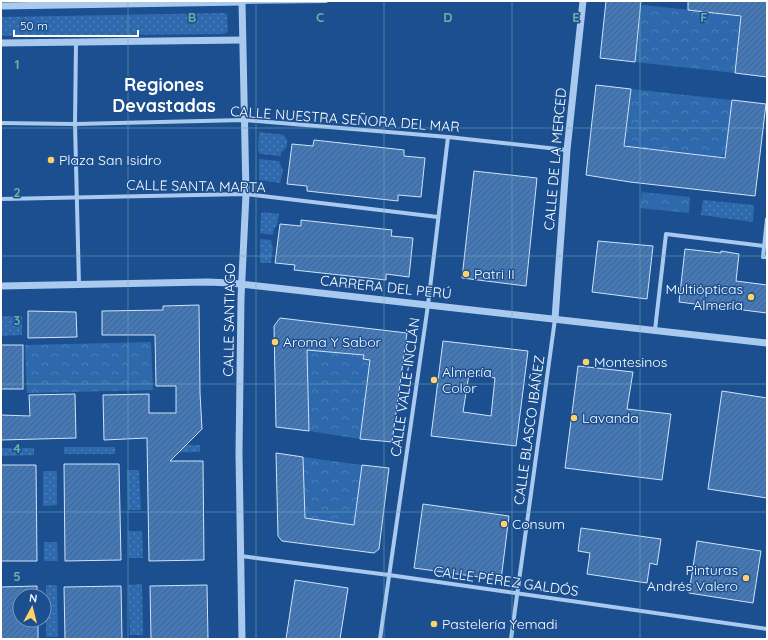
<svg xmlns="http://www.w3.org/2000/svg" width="768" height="640" font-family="Quicksand,sans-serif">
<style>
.park{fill:url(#park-crowns)}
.garden{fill:url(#garden-dots)}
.building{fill:url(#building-hatch);stroke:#cfe3fa;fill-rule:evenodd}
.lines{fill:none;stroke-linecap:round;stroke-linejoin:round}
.minor{stroke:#a9c9ee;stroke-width:4}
.tertiary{stroke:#a9c9ee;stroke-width:7}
.grid{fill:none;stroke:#6fada8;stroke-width:1;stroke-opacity:0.55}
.poi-dot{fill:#ffd166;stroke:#1b4f8f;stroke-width:1.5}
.labels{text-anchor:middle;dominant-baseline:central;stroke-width:3;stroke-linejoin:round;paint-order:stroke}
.street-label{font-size:14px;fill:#fff;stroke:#1b4f8f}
.poi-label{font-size:14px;fill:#fff;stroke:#1b4f8f;text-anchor:start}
.district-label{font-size:18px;font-weight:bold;fill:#fff;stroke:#1b4f8f}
.grid-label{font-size:13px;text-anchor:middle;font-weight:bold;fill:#6fada8;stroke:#1b4f8f;stroke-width:3;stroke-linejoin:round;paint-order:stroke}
</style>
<defs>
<pattern id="park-crowns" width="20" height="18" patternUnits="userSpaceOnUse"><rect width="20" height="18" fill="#2e69ad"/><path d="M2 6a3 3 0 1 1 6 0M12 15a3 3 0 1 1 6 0" fill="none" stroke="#4d80b9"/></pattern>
<pattern id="garden-dots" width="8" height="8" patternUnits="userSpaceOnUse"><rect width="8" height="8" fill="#2e69ad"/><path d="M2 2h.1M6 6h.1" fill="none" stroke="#4d80b9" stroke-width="1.8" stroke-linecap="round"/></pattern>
<pattern id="building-hatch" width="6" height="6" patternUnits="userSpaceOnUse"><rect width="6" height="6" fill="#4478b7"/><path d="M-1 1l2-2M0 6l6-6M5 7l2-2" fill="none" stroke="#486282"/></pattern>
</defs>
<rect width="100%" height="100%" fill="#1b4f8f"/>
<g class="park">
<path d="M643,5L737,15L741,20L735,73L635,62L640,7Z"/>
<path d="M631,89L732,100L725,154L721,157L627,146L625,143Z"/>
<path d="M642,192L690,197L689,213L640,208Z"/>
<path d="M151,342L153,390L27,393L25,345Z"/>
<path d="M307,348L364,355V359L370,360L360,439L309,431Z"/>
<path d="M303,457L362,465L355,525L305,518Z"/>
</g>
<g class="garden">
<path d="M223,13L227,14L228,32L223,34L1,36V17Z"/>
<path d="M259,132L284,135L287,140V146L281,153V156L260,154L258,151Z"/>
<path d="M259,159L279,161L283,171L280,183L259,180Z"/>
<path d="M703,200L754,205L753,222L701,215Z"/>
<path d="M263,212L279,214L277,225L274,229L273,235L260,233L261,214Z"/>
<path d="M260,239L271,240L273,248L271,263H262L260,261Z"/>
<path d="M1,316H22V335L1,336Z"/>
<path d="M200,445V452L148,453V446Z"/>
<rect x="64" y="447" width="51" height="7"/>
<path d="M1,448H34V455L1,456Z"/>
<path d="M127,470H139L141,510H128Z"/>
<path d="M43,471H57V505L43,506Z"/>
<path d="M128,531H142L143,558H129Z"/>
<path d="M44,542H57L58,561H44Z"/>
<path d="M142,584L143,635H130L128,585Z"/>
<path d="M46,585H57L58,637H46Z"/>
</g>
<g class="building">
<path d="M606,1H641L635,62L600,58Z"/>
<path d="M688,1H767V77L735,73L741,16L688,10Z"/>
<path d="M596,85L631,89L624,146L725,158L732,100L766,104L755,196L630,182L586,175Z"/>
<path d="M314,140L404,150V156L425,158L421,197L398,195V201L307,191V186L287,184L292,144L313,146Z"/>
<path d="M474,171L537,178L526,286L462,278Z"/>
<path d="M301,220L392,230L391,236L413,238L409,277L386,274V280L294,270L295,265L275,263L280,224L301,226Z"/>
<path d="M598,241L653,246L647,299L592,292Z"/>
<path d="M685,249L721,253V251L739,254L736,281L767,285V313L679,302Z"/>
<path d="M199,305L200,393L202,429L170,461H203L204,560L149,561L147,438L104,440L103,395L149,394V413H176V386H156L155,335H102V311L163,310V306Z"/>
<path d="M28,311L76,312L77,337L28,338Z"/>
<path d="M280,318L407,333L392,442L360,439L370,360L363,359L364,355L307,350L309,431L276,427L274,326Z"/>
<path d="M443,341L528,351L516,446L431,436ZM469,374L495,378L491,416L463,412Z"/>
<rect x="1" y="345" width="22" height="44"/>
<path d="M578,366L633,372L627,409L671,414L662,480L565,468Z"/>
<path d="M722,391L767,398V498L708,489Z"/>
<path d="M75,394L76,438L1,440V415L30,416L29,395Z"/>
<path d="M276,453L303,457L305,518L354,525L362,465L389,468L379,549L374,553L282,541L278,536Z"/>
<path d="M64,464H119L121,560L65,561Z"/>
<path d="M1,465H36L37,561H1Z"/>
<path d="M423,504L509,516L501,580L414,568Z"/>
<path d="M581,528L661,539L657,565L650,563L647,583L587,574L590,553L578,551Z"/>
<path d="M697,541L761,551L753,603L689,593Z"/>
<path d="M295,580L348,588L340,639H286Z"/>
<path d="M207,585L208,639H151L150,586Z"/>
<path d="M37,586V596H20V620H38V639H1V587Z"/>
<path d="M121,586L122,639H65L64,587Z"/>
</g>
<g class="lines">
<g class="minor">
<path d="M242,2L326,1"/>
<path d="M76,42L75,124L79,285"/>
<path d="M1,123L75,124L244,120L448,137L567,150"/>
<path d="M1,199L246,194L438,217"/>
<path d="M767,219L763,257H767"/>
<path d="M655,330L666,234L764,246"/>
<path d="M241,556L389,575L767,629"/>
<path d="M380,639L428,305L448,137"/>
<path d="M511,639L555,319"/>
</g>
<g class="tertiary">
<path d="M1,6L242,2"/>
<path d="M1,43L242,40"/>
<path d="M1,286L207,282L231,283L767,343"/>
<path d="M555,319L567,150L583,1"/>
<path d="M242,639L239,453L241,298L246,194L242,1"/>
</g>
</g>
<path class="grid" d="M128,1V639M256,1V639M384,1V639M512,1V639M640,1V639M1,128H767M1,256H767M1,384H767M1,512H767"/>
<g class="poi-dot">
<circle cx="51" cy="160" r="4"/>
<circle cx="466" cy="274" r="4"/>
<circle cx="751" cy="297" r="4"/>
<circle cx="275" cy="342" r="4"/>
<circle cx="586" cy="362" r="4"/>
<circle cx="434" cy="380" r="4"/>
<circle cx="574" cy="418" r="4"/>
<circle cx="504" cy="524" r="4"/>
<circle cx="746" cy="578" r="4"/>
<circle cx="434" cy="624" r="4"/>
</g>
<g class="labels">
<g class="street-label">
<text transform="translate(345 119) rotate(4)">CALLE NUESTRA SEÑORA DEL MAR</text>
<text transform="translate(555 159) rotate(-85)">CALLE DE LA MERCED</text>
<text transform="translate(196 186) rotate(1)">CALLE SANTA MARTA</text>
<text transform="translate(386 287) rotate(6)">CARRERA DEL PERÚ</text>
<text transform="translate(229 320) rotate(-89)">CALLE SANTIAGO</text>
<text transform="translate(405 387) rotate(-82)">CALLE VALLE-INCLÁN</text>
<text transform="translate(529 430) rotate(-82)">CALLE BLASCO IBÁÑEZ</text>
<text transform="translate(506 581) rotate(8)">CALLE PÉREZ GALDÓS</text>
</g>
<g class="poi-label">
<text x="59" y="160">Plaza San Isidro</text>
<text x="474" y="274">Patri II</text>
<text x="743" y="289" text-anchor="end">Multiópticas<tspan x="743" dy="16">Almería</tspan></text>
<text x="283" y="342">Aroma Y Sabor</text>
<text x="594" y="362">Montesinos</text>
<text x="442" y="372">Almería<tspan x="442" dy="16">Color</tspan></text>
<text x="582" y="418">Lavanda</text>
<text x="512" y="524">Consum</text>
<text x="738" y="570" text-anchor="end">Pinturas<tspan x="738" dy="16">Andrés Valero</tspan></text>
<text x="442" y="624">Pastelería Yemadi</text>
</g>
<g class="district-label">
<text x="164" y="84">Regiones<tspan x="164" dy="21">Devastadas</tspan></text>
</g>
</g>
<g class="grid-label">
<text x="192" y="22">B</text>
<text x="320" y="22">C</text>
<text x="448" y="22">D</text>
<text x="576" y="22">E</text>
<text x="704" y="22">F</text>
<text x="17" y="69">1</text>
<text x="17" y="197">2</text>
<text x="17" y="325">3</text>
<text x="17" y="453">4</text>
<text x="17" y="581">5</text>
</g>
<rect width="768" height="640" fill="none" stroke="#ffffff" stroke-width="4"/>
<g transform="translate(32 608) rotate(7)"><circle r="19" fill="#1b4f8f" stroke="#7695bc"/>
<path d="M0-3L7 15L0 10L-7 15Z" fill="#ffd166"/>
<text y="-6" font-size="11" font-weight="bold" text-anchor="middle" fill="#ffffff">N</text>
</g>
<path d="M14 30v6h124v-6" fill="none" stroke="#ffffff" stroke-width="2"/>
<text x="20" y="30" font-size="12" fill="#ffffff" stroke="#1b4f8f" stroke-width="3" paint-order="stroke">50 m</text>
</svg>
